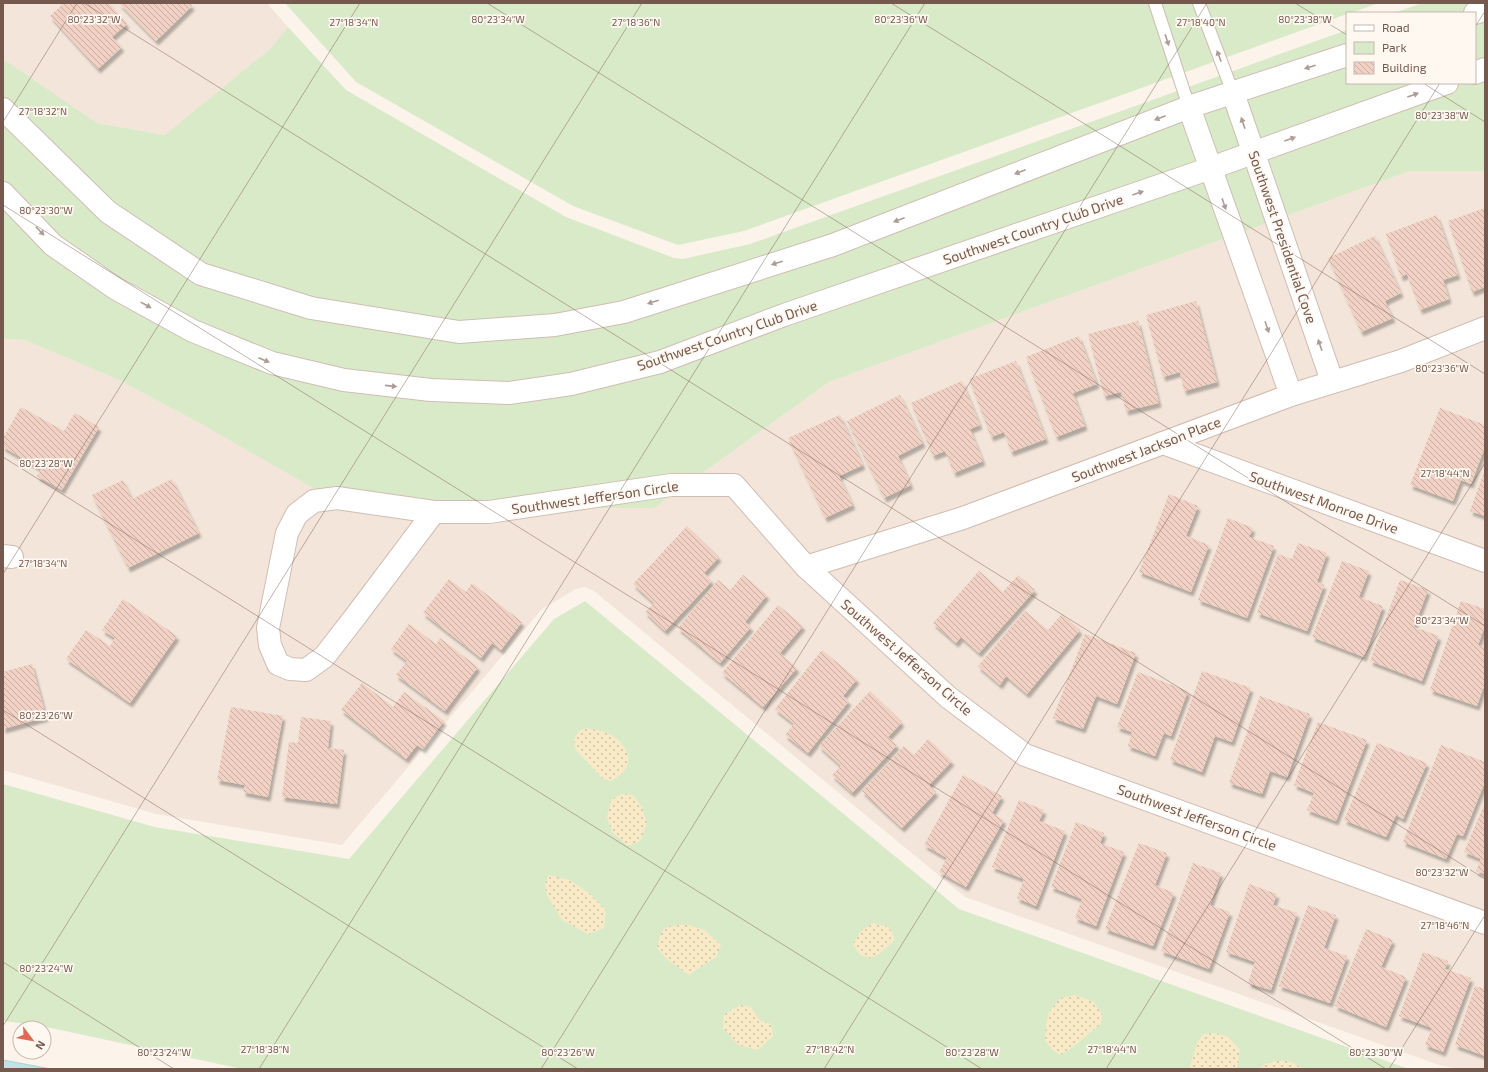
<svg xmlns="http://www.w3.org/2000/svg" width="1488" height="1072" font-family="'Exo 2',sans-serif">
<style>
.residential{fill:#f3e5d9}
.green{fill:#d9eac9}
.sand{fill:url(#sand-dots)}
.water{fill:#bfe3e5;stroke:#a6d3d7}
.building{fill:url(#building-back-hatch);filter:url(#shadow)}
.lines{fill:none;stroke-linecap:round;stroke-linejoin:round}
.lane-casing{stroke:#d0bdb3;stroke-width:14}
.street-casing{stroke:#d0bdb3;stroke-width:24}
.lane{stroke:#fff;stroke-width:12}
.street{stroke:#fff;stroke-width:22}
.oneway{fill:#ad9b95}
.ticks{fill:none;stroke:#76594e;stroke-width:1;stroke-opacity:0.45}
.labels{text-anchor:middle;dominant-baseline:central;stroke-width:3.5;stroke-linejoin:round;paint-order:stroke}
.street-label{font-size:14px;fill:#76594e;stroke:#fef8f1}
.ticks-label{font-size:10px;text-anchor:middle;fill:#76594e;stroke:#fef8f1;stroke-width:3.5;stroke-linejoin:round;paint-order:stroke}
</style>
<defs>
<pattern id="sand-dots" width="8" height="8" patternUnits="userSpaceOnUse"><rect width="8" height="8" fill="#f9eac7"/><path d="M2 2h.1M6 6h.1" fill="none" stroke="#cec1a4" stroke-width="1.8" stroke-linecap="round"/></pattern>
<pattern id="building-back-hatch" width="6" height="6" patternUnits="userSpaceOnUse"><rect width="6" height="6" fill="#f0d1c3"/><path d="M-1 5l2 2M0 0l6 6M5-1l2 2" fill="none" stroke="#c7ada1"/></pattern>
<filter id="shadow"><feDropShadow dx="2.5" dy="4.5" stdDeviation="1" flood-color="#0004"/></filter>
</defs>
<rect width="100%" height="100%" fill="#fcf4eb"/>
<g class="residential">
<path d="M3,3H267L288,27L271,48L166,135L97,123L5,61L3,59Z"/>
<path d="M1410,171H1485V1069H1459L1439,1065L965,897L594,591L585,587L576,589L542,609L342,845L156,814L3,770V339L25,340L119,380L205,426L654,508L829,382Z"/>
</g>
<g class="green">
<path d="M285,3H1379L1351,13H1347V14L744,231L678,245L573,206L356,82Z"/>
<path d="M1422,3H1485V171H1410L829,382L654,508H493L338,502L205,426L119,380L25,340L3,339V59L97,123L165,135L271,48L288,27L346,90L566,217L674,258L683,259L750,244L1347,30V83H1475V13H1394Z"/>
<path d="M585,601L959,909L1409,1069H242L37,1025L3,1021V784L155,827L349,859L554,619Z"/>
</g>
<g class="sand">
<path d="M587,728C595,730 604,731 611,735C621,740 633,755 627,766C624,773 617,777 611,781L603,779L575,749L574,739L579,731Z"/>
<path d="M622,794L633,795L642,807L647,823L640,841L628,846L612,832L607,817L611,800Z"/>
<path d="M549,875L570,880L590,894L606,910L604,928L588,934L562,920L547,895L545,884Z"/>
<path d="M873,923L889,927L895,940L880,953L870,958L859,954L853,944L860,932Z"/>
<path d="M686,924L704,930L721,945L716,957L689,975L668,960L657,948C663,924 663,927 686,924Z"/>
<path d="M1075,995L1094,1002L1102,1015L1101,1024C1087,1034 1076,1047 1060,1055L1054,1051L1045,1041L1046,1026L1049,1012L1060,998Z"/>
<path d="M741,1005L751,1007L759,1020L771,1024L773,1036L758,1050L738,1045L723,1028L724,1014Z"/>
<path d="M1215,1033L1228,1037L1240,1050L1238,1064L1236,1069H1190C1190,1063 1191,1062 1193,1057C1196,1046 1196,1042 1204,1034Z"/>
<path d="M1275,1061H1288L1305,1069H1259L1265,1064Z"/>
</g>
<path class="water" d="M3,1060L51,1069H3Z"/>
<g class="building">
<path d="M59,3H109L127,24L112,37L122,47L98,69L50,16L62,5Z"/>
<path d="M119,3H190L192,6L156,41Z"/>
<path d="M1485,208V287L1472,292L1448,221Z"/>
<path d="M1437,215L1458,275L1443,280L1449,299L1420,310L1407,274L1401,277L1386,234Z"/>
<path d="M1375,236L1401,293L1385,301L1393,318L1361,332L1328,258Z"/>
<path d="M1196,301L1217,382L1184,391L1180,372L1163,377L1146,315Z"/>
<path d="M1138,321L1159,403L1126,411L1121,392L1104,396L1088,334Z"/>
<path d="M1079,336L1097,384L1073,393L1085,426L1056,437L1026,357Z"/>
<path d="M1016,361L1046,439L1011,452L1004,432L991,437L969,379Z"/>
<path d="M962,381L980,425L970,429L983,461L954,473L945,451L933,456L911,403Z"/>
<path d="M900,395L923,443L898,456L911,485L884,498L847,421Z"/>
<path d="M21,407L64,431L75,413L99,427L62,490L37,476L41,469L3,447V438Z"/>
<path d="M1440,408L1485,425V447L1471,484L1461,480L1453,501L1410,485Z"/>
<path d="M840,415L863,465L839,476L853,505L825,518L788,438Z"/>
<path d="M1485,469V516L1470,511Z"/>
<path d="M172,479L199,533L128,568L92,495L123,480L132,499Z"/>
<path d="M1169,494L1198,506L1186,536L1209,545L1191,592L1139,572Z"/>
<path d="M1228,518L1253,528L1249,537L1274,546L1247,618L1198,600Z"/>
<path d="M687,526L719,557L704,573L712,581L665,631L645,612L654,603L633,584Z"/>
<path d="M1298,543L1327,553L1317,582L1324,585L1307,631L1257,613L1278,554L1292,559Z"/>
<path d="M1342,561L1369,571L1359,597L1383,606L1364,657L1312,637Z"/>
<path d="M979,571L1003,592L1018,575L1035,590L979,653L961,637L956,643L933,623Z"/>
<path d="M743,575L767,595L745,622L751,627L720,663L678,628L718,580L730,590Z"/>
<path d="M449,579L466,592L472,583L522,622L501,650L492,643L481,658L423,613Z"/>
<path d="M1400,580L1428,590L1414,627L1439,636L1422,681L1370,661Z"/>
<path d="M123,599L177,636L130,703L66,659L86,630L110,646L115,638L102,630Z"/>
<path d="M1461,601L1485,609V626L1478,645L1485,647V683L1477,706L1430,690Z"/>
<path d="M778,605L803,626L780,653L797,668L763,707L722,673Z"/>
<path d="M1025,611L1048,630L1062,614L1080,630L1027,694L1006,676L1000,685L978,666Z"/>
<path d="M409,624L436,644L440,638L478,667L445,711L396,675L407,661L391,649Z"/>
<path d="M1085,634L1136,653L1117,704L1096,696L1083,729L1053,718Z"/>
<path d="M822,650L857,679L843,696L849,701L808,753L785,735L794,724L775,709Z"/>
<path d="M32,664L46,717L3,729V672Z"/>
<path d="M1202,671L1251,688L1232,742L1215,736L1202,772L1170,760Z"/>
<path d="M1138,672L1188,691L1171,736L1164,733L1155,756L1128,746L1132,732L1117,727Z"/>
<path d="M362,683L393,707L404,692L444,721L423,749L417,745L406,759L341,710Z"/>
<path d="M870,691L902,722L888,737L897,745L852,793L832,775L841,766L819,746Z"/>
<path d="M1260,696L1310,714L1287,777L1270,771L1262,794L1229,783Z"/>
<path d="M231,707L283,716L268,797L243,792L245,785L217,780Z"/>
<path d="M301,717L331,721L328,748L344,750L337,804L282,797L289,742L298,743Z"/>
<path d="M1318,722L1367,740L1336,821L1307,810L1314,793L1294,785Z"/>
<path d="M928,739L952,761L929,785L936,792L902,828L862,791L904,746L914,755Z"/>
<path d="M1377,743L1427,763L1403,819L1396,815L1386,837L1344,820Z"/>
<path d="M1441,745L1485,762V782L1463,836L1457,834L1446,859L1403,842Z"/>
<path d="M963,775L1002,796L992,813L1004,820L966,887L939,872L947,858L924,845Z"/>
<path d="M1019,800L1044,810L1039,821L1065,831L1036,906L1017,898L1024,879L992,867Z"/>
<path d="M1485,803V874L1476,871L1481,859L1464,852Z"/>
<path d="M1076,822L1104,833L1100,843L1124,852L1096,926L1075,918L1082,899L1051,887Z"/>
<path d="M1139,843L1167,853L1155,885L1174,893L1153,946L1105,929Z"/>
<path d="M1193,863L1221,873L1210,905L1230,912L1209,969L1161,951Z"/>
<path d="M1249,884L1277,894L1273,905L1297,913L1271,990L1248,983L1255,962L1226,952Z"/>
<path d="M1308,905L1336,915L1324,948L1347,956L1330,1003L1279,986Z"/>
<path d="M1366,929L1393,940L1381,967L1406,977L1386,1027L1335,1006Z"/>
<path d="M1423,952L1448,961L1445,969L1471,978L1443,1052L1425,1045L1432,1028L1399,1016Z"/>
<path d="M1475,986L1485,989V1056L1455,1045Z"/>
</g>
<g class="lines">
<g class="lane-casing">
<g id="lane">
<path d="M1155,3L1189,107"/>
<path d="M1199,3L1233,93"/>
</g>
</g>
<g class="street-casing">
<g id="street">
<path d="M1475,13L1485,10"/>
<path d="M1475,73L1485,69"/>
<path d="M1233,93L1332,381"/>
<path d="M1189,107L1291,395"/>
<path d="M3,109L108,212L201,274L311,308L459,332L555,325L624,312L833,245L1189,107L1347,55"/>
<path d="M3,193L53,245L115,288L193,331L272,363L344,380L431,390L509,393L571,384L660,362L784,315L1211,168L1447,83"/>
<path d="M1163,443L1485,561"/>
<path d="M434,512L355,617L324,657L306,670L290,669L278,664L270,645L268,628L287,533L297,514L314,501L337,498L434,512H489L671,485H734L806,567L948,697L1025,755L1485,923"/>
<path d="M3,556L12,557"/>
<path d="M806,567L963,518L1291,395L1401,361L1485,328"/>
</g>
</g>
<use href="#lane" class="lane"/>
<use href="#street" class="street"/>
</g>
<defs><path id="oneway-solid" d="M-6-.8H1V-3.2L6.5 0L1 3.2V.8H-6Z"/></defs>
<g class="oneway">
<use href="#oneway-solid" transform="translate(1167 40) rotate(72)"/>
<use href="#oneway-solid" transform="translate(1219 56) rotate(-111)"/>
<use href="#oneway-solid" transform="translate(1310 67) rotate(162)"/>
<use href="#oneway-solid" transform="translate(1413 95) rotate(-20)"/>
<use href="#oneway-solid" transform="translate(1160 118) rotate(159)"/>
<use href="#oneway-solid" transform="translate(1243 123) rotate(-109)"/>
<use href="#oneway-solid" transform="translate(1290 139) rotate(-20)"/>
<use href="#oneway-solid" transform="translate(1020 172) rotate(159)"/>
<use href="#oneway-solid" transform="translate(1138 193) rotate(-19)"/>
<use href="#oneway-solid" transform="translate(1224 204) rotate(71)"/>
<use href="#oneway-solid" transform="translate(899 220) rotate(159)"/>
<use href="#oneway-solid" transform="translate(40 231) rotate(46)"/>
<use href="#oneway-solid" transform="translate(777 263) rotate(162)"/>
<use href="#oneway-solid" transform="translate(653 302) rotate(162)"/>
<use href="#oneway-solid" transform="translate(146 305) rotate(29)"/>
<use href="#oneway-solid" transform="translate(1267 327) rotate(71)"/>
<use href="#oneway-solid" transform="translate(1320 345) rotate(-109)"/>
<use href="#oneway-solid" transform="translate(264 360) rotate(23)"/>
<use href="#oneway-solid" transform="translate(391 386) rotate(6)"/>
</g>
<path class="ticks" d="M84,3L1485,879M487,3L1485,626M891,3L1485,374M1295,3L1347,35M1475,27L1485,11M1423,83L1485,122M3,122L77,3M3,205L1386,1069M3,457L982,1069M3,574L360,3M3,710L578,1069M3,962L174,1069M3,1026L642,3M259,1069L925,3M541,1069L1207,3M824,1069L1440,83M1106,1069L1485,463M1389,1069L1485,915"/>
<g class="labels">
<g class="street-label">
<text transform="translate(1033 229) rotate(-19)">Southwest Country Club Drive</text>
<text transform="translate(1283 237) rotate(71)">Southwest Presidential Cove</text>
<text transform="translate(727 335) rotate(-19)">Southwest Country Club Drive</text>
<text transform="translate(1146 449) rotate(-21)">Southwest Jackson Place</text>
<text transform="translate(595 497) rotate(-8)">Southwest Jefferson Circle</text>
<text transform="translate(1324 502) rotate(20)">Southwest Monroe Drive</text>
<text transform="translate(907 657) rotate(41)">Southwest Jefferson Circle</text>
<text transform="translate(1197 817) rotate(20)">Southwest Jefferson Circle</text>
</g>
</g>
<g class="ticks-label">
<text x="901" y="23">80°23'36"W</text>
<text x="94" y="23">80°23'32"W</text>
<text x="498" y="23">80°23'34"W</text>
<text x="1305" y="23">80°23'38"W</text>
<text x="354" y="26">27°18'34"N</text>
<text x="636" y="26">27°18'36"N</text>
<text x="1201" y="26">27°18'40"N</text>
<text x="43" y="115">27°18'32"N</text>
<text x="1442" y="119">80°23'38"W</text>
<text x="46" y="214">80°23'30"W</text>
<text x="1442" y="372">80°23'36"W</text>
<text x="46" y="467">80°23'28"W</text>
<text x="1445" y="477">27°18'44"N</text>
<text x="43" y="567">27°18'34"N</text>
<text x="1442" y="624">80°23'34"W</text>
<text x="46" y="719">80°23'26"W</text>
<text x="1442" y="876">80°23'32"W</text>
<text x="1445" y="929">27°18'46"N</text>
<text x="46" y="972">80°23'24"W</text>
<text x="265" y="1053">27°18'38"N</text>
<text x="830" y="1053">27°18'42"N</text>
<text x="1112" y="1053">27°18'44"N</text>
<text x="164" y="1056">80°23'24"W</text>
<text x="568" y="1056">80°23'26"W</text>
<text x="972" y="1056">80°23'28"W</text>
<text x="1376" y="1056">80°23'30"W</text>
</g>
<rect width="1488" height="1072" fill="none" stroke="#76594e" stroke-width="8"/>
<rect x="1346" y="12" width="130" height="72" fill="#fef8f1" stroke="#c8b8b0"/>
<rect x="1354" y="25" width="20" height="6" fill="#ffffff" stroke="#c8b8b0"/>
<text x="1382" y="32" font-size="12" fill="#76594e">Road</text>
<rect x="1354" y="42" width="20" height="12" fill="#d9eac9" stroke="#c8b8b0"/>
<text x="1382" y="52" font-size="12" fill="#76594e">Park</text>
<rect x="1354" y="62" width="20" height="12" fill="url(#building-back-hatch)" stroke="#c8b8b0"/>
<text x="1382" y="72" font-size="12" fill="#76594e">Building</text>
<g transform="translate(32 1040) rotate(122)"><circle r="19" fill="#fef8f1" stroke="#c8b8b0"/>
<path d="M0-3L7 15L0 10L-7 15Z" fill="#e06956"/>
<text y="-6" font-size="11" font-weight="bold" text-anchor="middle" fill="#76594e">N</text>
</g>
</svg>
